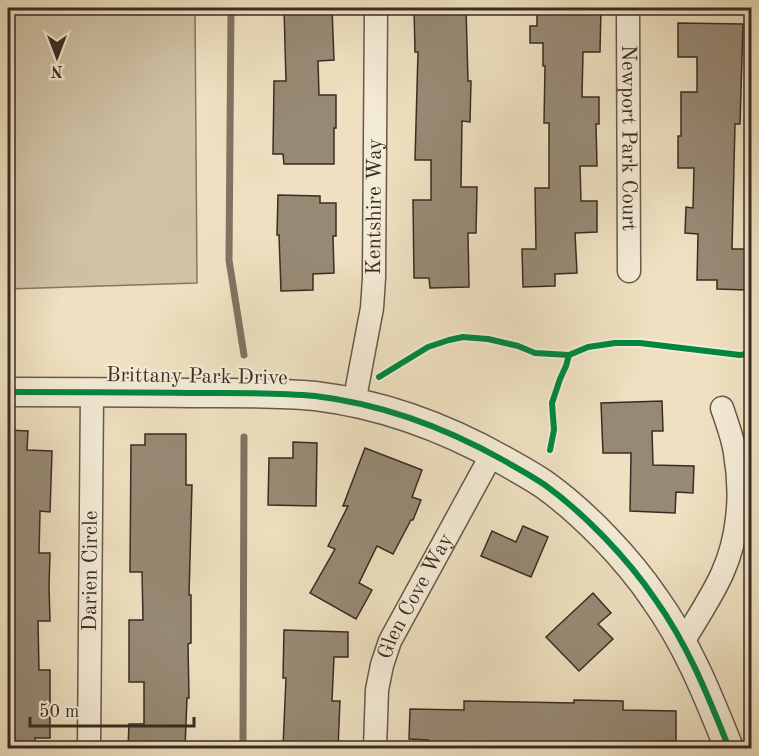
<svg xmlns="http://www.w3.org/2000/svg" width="759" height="756" font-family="'Old Standard TT',serif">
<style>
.green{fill:#cfc2a5;stroke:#847864;stroke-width:1.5}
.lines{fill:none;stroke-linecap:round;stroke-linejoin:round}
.stream{stroke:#807461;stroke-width:7}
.building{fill:#978a75;stroke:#382d23;stroke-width:1.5}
.minor-casing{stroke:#665a4a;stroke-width:25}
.tertiary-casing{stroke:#665a4a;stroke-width:31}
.minor{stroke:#f4ebd6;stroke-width:22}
.tertiary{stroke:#f4ebd6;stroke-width:28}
.cycleway-casing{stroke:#f4ebd6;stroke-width:10}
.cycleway{stroke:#00873e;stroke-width:6}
.labels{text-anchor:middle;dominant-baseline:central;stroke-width:4.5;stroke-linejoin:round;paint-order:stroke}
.street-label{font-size:21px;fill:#382d23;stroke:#f4ebd6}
</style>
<rect width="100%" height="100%" fill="#eee0c0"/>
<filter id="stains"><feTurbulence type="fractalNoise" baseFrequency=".00333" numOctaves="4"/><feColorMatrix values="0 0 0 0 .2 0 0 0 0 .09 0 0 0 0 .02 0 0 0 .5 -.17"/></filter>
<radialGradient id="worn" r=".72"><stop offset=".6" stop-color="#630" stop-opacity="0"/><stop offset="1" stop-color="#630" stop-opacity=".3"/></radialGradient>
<path class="green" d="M8,8H195L197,283L8,289Z"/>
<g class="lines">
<g class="stream">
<path d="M231,8L229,260L244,355"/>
<path d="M243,748L244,437"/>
</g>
</g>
<g class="building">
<path d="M284,8H332L334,60L318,61L319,95H336V128H334V164H284L283,154H273L274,81H286Z"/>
<path d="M414,8H466L468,81H471L470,122L462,121L461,187H477L476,233H468L469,287L430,288L429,278H414L413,200H431V160H415L418,52H415Z"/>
<path d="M537,8H601L600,52H583L582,97H599V124H596L597,166H580L581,201H597V232L575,233L577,273L555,274V286L523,287L522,249H536L535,188H549V123H544L545,66H543V43H530V26H537Z"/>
<path d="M678,23L743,24L740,124H735L732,249H749L747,290L717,289V280H697L698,234L685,233L686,207L693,208L694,168H678V136H681V92H697V57H678Z"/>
<path d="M278,195L320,196V203H336V236H333L334,273L313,274V290L281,291L279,235H277Z"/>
<path d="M662,401L663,431H652L653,465L694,466L693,493L676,492L675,513L630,511L631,453H603L601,403Z"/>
<path d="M8,430L28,431L27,450L52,451L50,512L40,511L39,553H50L49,586L50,621H38L39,670H50V738H35V748H8Z"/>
<path d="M145,434H186V485H192L189,595H191V643L188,644L189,698H187L185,748H128L129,724H144V682H129V620H143L142,572H130L131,445H145Z"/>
<path d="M293,442L317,443L316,506L268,505L269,458H293Z"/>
<path d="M365,448L422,470L412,497L421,500L413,520H411L393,554L377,546L359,583L372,590L356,619L310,593L335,549L328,546L348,506H343Z"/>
<path d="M523,526L548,537L531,577L481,556L492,531L516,542Z"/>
<path d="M593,593L611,613L598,624L613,639L579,671L546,637Z"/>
<path d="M284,630L348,632V657H334L332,701H340L338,748H283L286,678H283Z"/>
<path d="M574,700L623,701V710L676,711V741H657V748H428V740L409,739L410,709L464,710V701L574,703Z"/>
</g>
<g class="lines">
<g class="minor-casing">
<g id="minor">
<path id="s1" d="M628,8L629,271"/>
<path id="s2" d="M354,403L372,308L374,278L376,8"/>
<path d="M683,642C696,620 711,598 722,574C739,537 742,493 735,453C733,438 727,423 722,408"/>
<path id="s3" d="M89,748L92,392"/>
<path id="s4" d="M375,748L377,690L382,665L390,641L492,454"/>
</g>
</g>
<g class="tertiary-casing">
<path id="tertiary" d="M8,392C68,392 128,392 189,393C231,393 274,392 315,396C382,404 444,427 503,460C517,468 532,476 545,485C585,514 628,559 655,599C688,645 708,696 729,748"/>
</g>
<use href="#minor" class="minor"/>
<use href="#tertiary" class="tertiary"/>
<g class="cycleway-casing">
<g id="cycleway">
<path d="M379,377L428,347L449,340L463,337L488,339L518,346L535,353L569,355L588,347L615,343H640L740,355L752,353"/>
<path d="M8,392C68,392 128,392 189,393C231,393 274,392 315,396C382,404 444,427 503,460C517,468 532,476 545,485C585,514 628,559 655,599C688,645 708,696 729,748"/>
<path d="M550,450L554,430L552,403L560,379L566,366L569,355"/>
</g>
</g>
<use href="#cycleway" class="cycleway"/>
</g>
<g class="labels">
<g class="street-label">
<text stroke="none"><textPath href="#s1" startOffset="130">Newport Park Court</textPath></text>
<text stroke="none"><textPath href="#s2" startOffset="198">Kentshire Way</textPath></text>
<text transform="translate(197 377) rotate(1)">Brittany Park Drive</text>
<text stroke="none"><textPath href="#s3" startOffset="177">Darien Circle</textPath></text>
<text stroke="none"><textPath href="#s4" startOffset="160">Glen Cove Way</textPath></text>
</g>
</g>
<rect width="759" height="756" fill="none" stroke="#eee0c0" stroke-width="30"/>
<rect x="9" y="9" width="741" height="738" fill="none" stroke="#382d23" stroke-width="3"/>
<rect x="15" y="15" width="729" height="726" fill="none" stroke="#382d23" stroke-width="1.5"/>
<g transform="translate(57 57) rotate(180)" stroke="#f4ebd6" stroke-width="4.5" paint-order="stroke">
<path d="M0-4.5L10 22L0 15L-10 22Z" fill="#382d23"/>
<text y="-9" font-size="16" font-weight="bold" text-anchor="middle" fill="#382d23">N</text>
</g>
<path d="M30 717v9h164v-9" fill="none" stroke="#382d23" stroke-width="3"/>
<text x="39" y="717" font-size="18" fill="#382d23" stroke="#f4ebd6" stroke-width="4.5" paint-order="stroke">50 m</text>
<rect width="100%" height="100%" filter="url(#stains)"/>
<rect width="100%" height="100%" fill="url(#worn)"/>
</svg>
